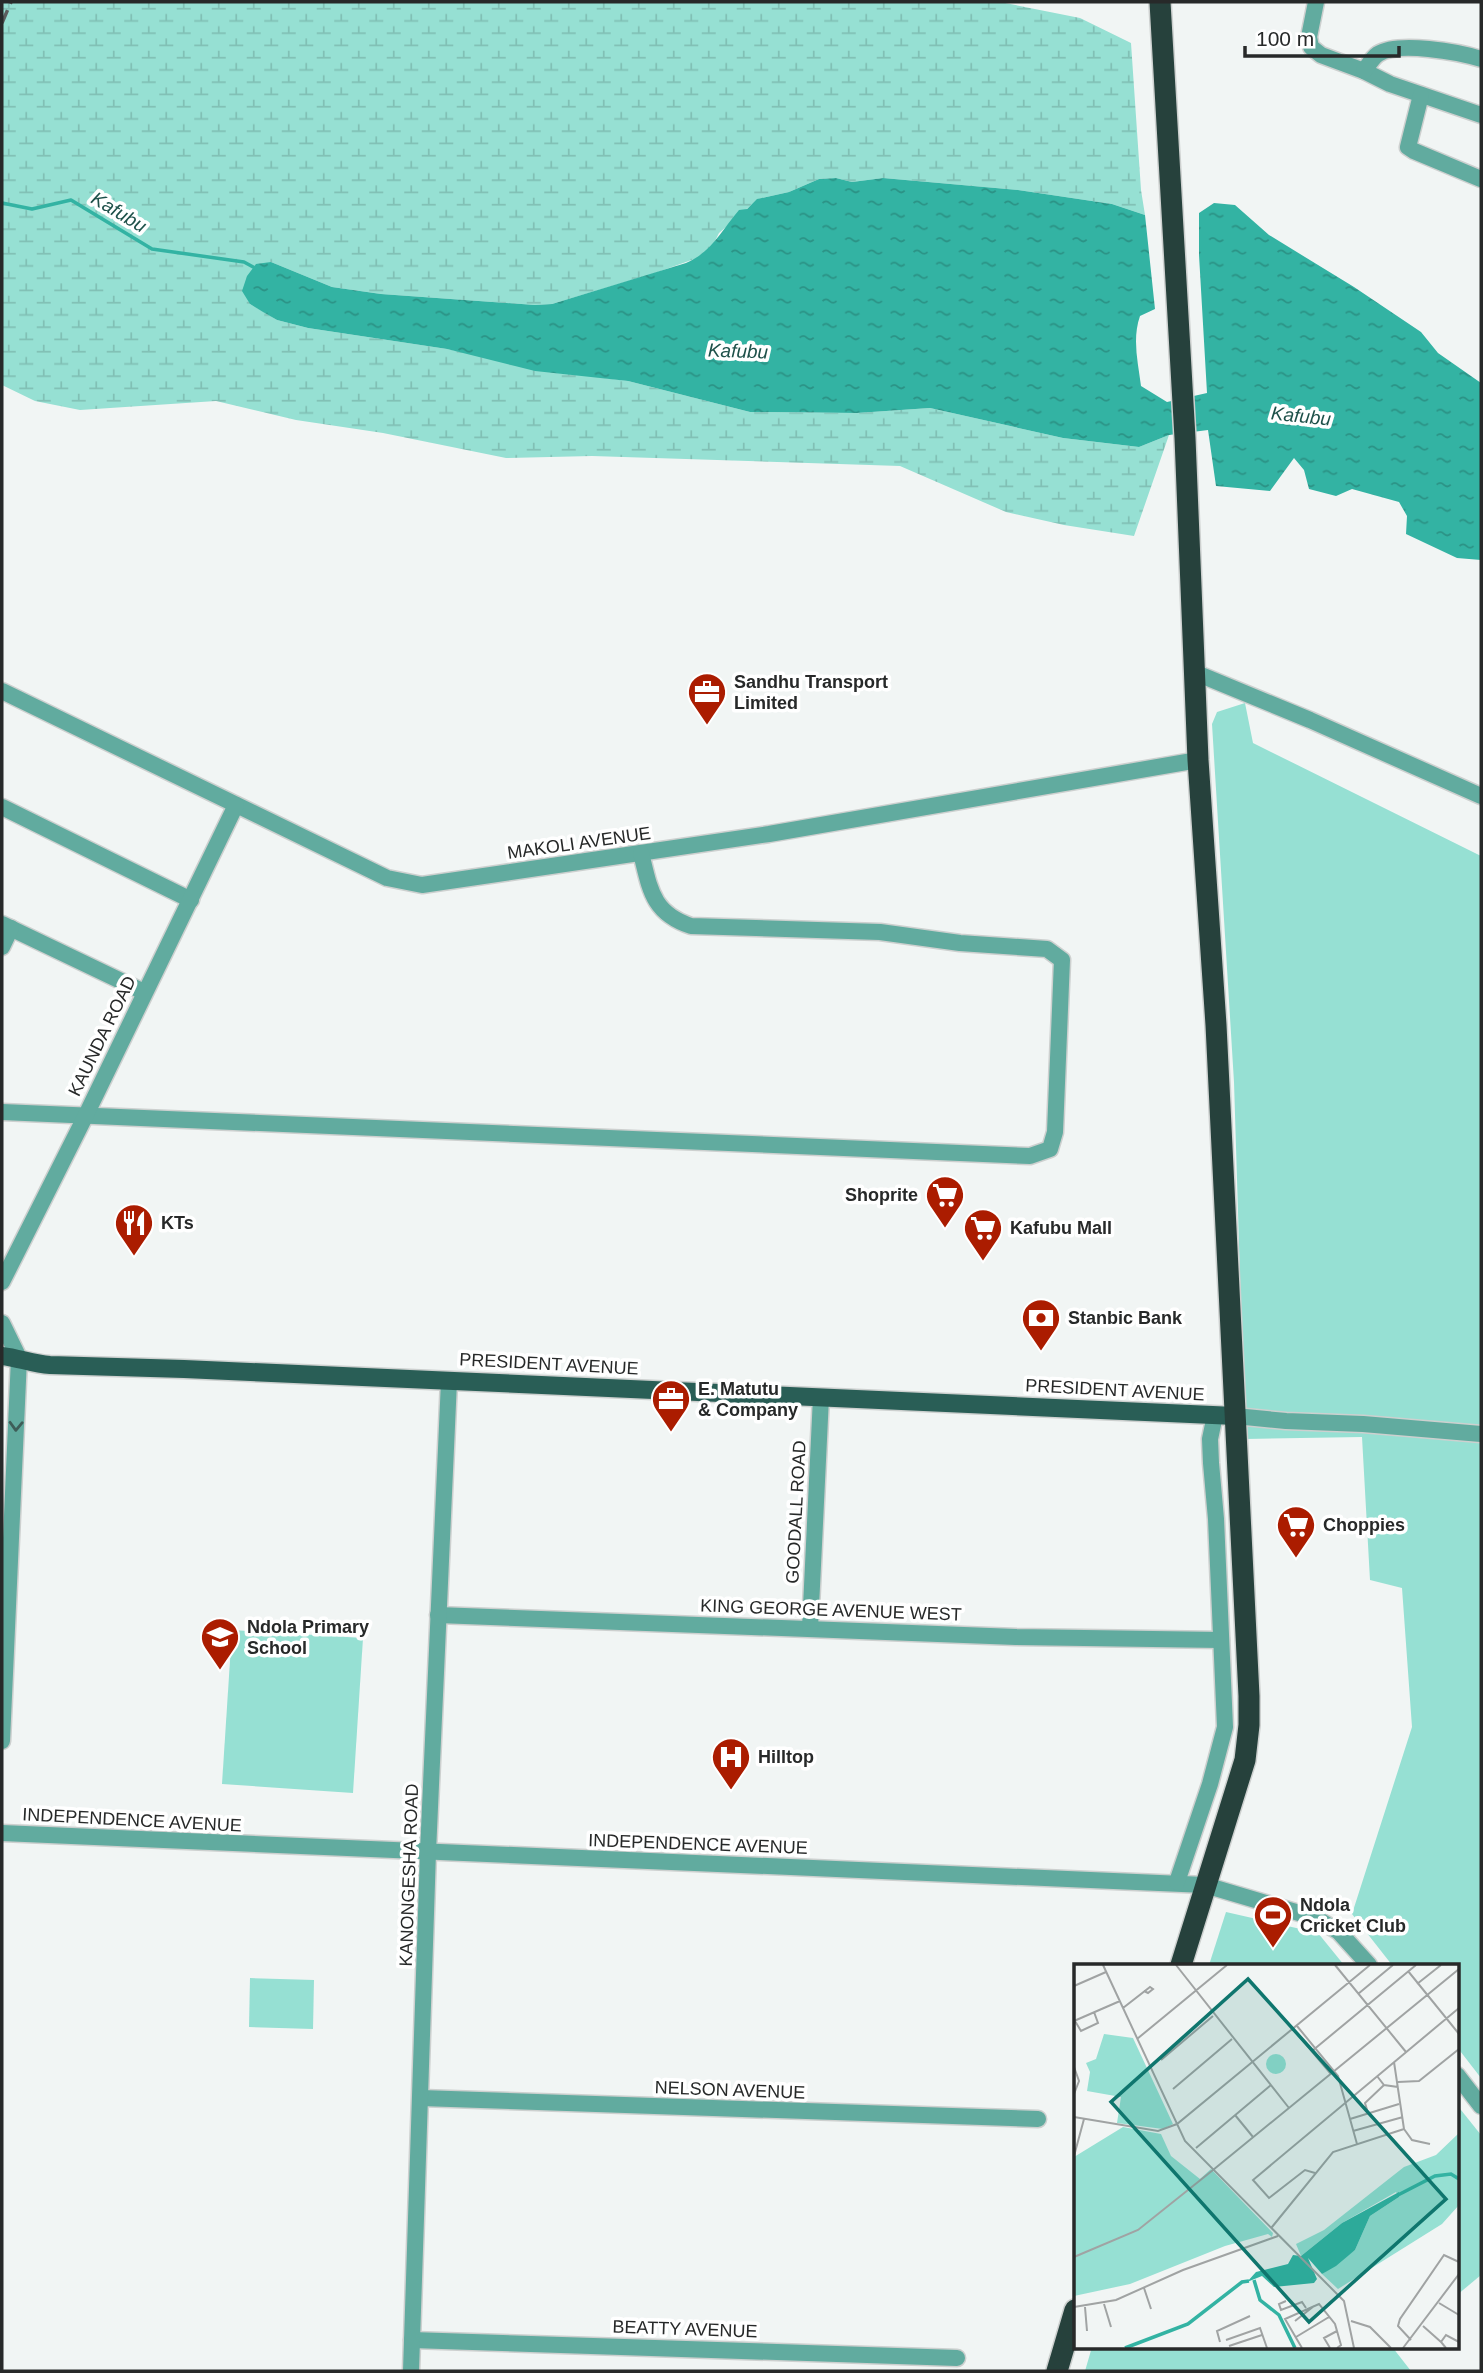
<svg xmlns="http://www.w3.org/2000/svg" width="1483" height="2373" font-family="Helvetica,sans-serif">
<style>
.grass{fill:#96e0d3}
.wetland{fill:url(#wetland-marsh)}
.water{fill:url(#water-ripples)}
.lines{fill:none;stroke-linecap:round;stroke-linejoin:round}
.stream{stroke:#33b3a3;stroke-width:3.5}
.minor-casing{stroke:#cdd0cf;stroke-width:19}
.major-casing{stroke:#cdd0cf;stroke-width:21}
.highway-casing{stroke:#cdd0cf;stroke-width:24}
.minor{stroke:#61ab9f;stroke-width:16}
.major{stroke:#295e56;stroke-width:18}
.highway{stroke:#26413c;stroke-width:21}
.rail{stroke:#5c5e5e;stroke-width:3.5;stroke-dasharray:14 7;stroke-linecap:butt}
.oneway{stroke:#3e5d58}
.labels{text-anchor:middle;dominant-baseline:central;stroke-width:7;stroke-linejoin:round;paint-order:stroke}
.poi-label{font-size:18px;font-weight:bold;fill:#272929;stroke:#fff;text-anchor:start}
.street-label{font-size:18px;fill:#272929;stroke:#fff}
.water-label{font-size:19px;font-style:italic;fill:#1e514a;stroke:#fff}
.inset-river{fill:none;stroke:#33b3a3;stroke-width:3.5}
.inset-road{fill:none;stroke:#a0a3a3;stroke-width:2}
.view{fill:#0f766e;fill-opacity:0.15;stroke:#0f766e;stroke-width:3.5}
.inset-edge{fill:none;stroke:#272929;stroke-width:3.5}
</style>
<defs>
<pattern id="wetland-marsh" width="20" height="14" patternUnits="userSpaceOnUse" patternTransform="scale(1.75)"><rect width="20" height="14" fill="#96e0d3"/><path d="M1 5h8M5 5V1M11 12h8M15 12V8" fill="none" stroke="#81c0b5"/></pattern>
<pattern id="water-ripples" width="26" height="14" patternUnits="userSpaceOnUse" patternTransform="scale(1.75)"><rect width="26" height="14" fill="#33b3a3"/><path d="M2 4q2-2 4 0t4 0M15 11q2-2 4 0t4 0" fill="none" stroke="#2b9285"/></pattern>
</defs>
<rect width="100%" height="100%" fill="#f1f5f4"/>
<g class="grass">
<path d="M1245,703L1253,743L1481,856V2078L1457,2047V1965H1392L1352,1914L1412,1727L1402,1588L1370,1580L1362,1437L1245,1439L1234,1082L1212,724L1217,712Z"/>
<path d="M232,1630L363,1638L353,1793L222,1784Z"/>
<path d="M1226,1912L1318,1933L1344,1965H1209Z"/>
<path d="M250,1978L314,1980L313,2029L249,2027Z"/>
<path d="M1457,2105L1481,2135V2275L1457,2295Z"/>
<path d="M1092,2347H1394L1393,2348L1411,2371H1085Z"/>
</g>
<path class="wetland" d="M2,2H1000L1080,18L1131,43L1141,190L1145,215L1112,204L1018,190L883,178L852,182L836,178L819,179L789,192L758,199L719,233L712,247L700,257L655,273L552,304L535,305L381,294L332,287L271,262L250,304L277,320L308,328L447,349L566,373L628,381L750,412L857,413L930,408L1063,438L1139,447L1169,435L1134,536L1064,525L1006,512L900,466L592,456L506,458L383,433L296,420L216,401L80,410L35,401L2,385Z"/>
<path class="water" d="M836,178L852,182L883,178L1018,190L1112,204L1145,215L1155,309L1140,316C1132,339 1138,362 1141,386L1167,402L1207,393L1199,255V213L1214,203L1235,205L1269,235L1354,287L1421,332L1438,353L1481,383V560L1457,558L1406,534L1407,516L1399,502L1352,489L1336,496L1309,489L1304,470L1294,458L1270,491L1216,486L1208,430L1169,435L1139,447L1063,438L930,408L857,413L750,412L628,381L535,371L447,349L308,328L277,320L263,312L250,304L242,291L247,276L256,264L271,262L332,287L381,294L535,305L552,304L686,263C712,252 721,231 739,210L747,209L757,199L789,192L819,179Z"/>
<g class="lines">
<path class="stream" d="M2,203L32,209L71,200L152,249L244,262L255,268"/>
<g class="minor-casing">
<g id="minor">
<path d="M1316,2L1309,37L1311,47L1321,55L1364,71L1390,84L1481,115"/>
<path d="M1364,71C1368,66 1372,58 1378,54C1398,41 1459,52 1481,59"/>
<path d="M1421,95L1408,147L1414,151L1481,179"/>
<path d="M1196,673L1310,720L1481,796"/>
<path d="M2,691L387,878L422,885L769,834L1198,760"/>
<path d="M2,807L191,900"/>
<path d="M2,924L144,992"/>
<path d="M2,947L11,928"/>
<path d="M2,1112L1030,1156L1050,1149L1055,1132L1062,960L1047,949L960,943L880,932L691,926C652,913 650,889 641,853"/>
<path d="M2,1282L86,1115L236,805"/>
<path d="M2,1323L19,1358L2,1741"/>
<path d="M1235,1416L1286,1421L1363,1424L1481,1434"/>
<path d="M438,1615L1016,1637L1221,1640"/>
<path d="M810,1628L821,1397"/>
<path d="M2,1833L1205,1885L1316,1918L1339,1932L1369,1965"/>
<path d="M1177,1882L1210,1784L1225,1727L1216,1519L1211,1463L1210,1439L1215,1415"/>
<path d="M1457,2075L1481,2106"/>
<path d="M421,2098L1038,2119"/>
<path d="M412,2340L957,2358"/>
<path d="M411,2371L428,1852L449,1381"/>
</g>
</g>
<g class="major-casing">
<path id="major" d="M2,1356C19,1358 33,1364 50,1365L184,1369L1235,1416"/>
</g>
<g class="highway-casing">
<g id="highway">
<path d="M1160,2L1185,438L1198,760L1216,1025L1249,1696V1725L1245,1760L1181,1965"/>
<path d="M1057,2371L1075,2310"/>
</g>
</g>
<use href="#minor" class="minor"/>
<use href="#major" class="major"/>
<use href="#highway" class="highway"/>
<path class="rail" d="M2,23L11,2"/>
</g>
<defs><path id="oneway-chevron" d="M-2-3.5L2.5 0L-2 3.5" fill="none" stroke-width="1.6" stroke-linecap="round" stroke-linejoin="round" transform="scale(1.75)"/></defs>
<use class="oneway" href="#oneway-chevron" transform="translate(16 1426) rotate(92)"/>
<defs>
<g id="office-pin" transform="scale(2.0125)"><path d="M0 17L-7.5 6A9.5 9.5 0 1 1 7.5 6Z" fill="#ab1c00" stroke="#fff"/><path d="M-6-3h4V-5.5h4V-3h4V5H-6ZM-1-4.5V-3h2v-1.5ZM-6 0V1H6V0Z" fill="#fff"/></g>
<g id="supermarket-pin" transform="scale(2.0125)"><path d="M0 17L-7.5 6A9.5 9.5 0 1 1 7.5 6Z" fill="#ab1c00" stroke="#fff"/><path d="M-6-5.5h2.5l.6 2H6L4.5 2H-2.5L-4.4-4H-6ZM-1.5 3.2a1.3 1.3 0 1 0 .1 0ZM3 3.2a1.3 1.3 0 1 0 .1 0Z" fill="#fff"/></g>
<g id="restaurant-pin" transform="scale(2.0125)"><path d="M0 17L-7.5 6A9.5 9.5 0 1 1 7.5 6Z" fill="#ab1c00" stroke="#fff"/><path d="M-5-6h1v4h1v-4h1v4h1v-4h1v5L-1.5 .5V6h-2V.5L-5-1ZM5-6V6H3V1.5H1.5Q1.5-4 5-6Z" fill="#fff"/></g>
<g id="bank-pin" transform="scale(2.0125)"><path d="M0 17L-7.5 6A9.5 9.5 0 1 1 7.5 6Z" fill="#ab1c00" stroke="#fff"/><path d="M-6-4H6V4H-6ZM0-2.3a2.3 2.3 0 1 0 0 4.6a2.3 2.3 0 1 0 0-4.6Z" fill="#fff"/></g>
<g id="school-pin" transform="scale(2.0125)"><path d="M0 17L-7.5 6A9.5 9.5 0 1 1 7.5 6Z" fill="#ab1c00" stroke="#fff"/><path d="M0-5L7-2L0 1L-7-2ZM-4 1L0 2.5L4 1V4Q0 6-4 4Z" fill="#fff"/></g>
<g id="hospital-pin" transform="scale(2.0125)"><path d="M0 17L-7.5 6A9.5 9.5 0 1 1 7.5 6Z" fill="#ab1c00" stroke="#fff"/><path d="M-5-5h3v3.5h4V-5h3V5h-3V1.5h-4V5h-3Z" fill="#fff"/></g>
<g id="stadium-pin" transform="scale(2.0125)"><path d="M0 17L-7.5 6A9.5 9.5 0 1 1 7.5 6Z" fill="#ab1c00" stroke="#fff"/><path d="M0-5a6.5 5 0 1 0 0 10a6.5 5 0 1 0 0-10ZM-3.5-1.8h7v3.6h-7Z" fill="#fff"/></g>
</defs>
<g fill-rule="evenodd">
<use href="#office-pin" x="707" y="692"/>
<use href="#supermarket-pin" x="945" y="1195"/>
<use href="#restaurant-pin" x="134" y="1223"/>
<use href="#supermarket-pin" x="983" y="1228"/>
<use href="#bank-pin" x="1041" y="1318"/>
<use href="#office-pin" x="671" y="1399"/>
<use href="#supermarket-pin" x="1296" y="1525"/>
<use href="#school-pin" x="220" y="1637"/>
<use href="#hospital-pin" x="731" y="1757"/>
<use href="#stadium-pin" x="1273" y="1915"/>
</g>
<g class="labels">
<g class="poi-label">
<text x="734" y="682">Sandhu Transport<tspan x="734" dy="21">Limited</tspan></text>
<text x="918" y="1195" text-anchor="end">Shoprite</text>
<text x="161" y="1223">KTs</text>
<text x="1010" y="1228">Kafubu Mall</text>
<text x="1068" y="1318">Stanbic Bank</text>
<text x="698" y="1389">E. Matutu<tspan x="698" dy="21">&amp; Company</tspan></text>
<text x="1323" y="1525">Choppies</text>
<text x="247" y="1627">Ndola Primary<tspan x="247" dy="21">School</tspan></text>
<text x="758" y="1757">Hilltop</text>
<text x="1300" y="1905">Ndola<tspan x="1300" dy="21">Cricket Club</tspan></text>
</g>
<g class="street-label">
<text transform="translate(579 843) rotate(-8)">MAKOLI AVENUE</text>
<text transform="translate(102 1036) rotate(-64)">KAUNDA ROAD</text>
<text transform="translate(549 1364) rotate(3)">PRESIDENT AVENUE</text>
<text transform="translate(1115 1390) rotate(3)">PRESIDENT AVENUE</text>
<text transform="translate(796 1512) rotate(-87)">GOODALL ROAD</text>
<text transform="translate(831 1610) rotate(2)">KING GEORGE AVENUE WEST</text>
<text transform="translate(132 1820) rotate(3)">INDEPENDENCE AVENUE</text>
<text transform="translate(698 1844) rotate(2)">INDEPENDENCE AVENUE</text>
<text transform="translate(409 1875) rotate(-88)">KANONGESHA ROAD</text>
<text transform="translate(730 2090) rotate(2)">NELSON AVENUE</text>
<text transform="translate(685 2329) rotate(2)">BEATTY AVENUE</text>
</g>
<g class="water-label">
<text transform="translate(119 212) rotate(31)">Kafubu</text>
<text transform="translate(738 351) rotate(2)">Kafubu</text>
<text transform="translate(1301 416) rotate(6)">Kafubu</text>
</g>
</g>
<g transform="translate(1074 1964)">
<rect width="385" height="385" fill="#f1f5f4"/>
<path d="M30,70L59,74L99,160L89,165L43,159L47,133L13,127L16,108L12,99L22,95ZM192 100a10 10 0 1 1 20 0a10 10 0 1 1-20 0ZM49,163L87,170L97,192L126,215L137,205L199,269L198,273L194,270L151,282L56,320L0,332V193Z" fill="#96e0d3"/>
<path d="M385,169V241L368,260L264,325L248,310L281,286L296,252L325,233L322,228L268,259L227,292L222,280L250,266L330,203L362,191Z" fill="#96e0d3"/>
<path d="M325,228V233L296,252L281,286L262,302L248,310L234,294L243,315L240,319L200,323L188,312L173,318L182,308L214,300L219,291L227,292L268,259Z" fill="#33b3a3"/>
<path class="inset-river" d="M324,231L361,212L377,210L385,215M180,316L186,336L205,351L221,384M51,384L114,360L168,318L175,317"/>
<path class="inset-road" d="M29,1L111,177L270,337L280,384M102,1L215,144M261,1L332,88M334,7L385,70M343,20L367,1M0,22L32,8M284,30L319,1M49,44L76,23L79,25L74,29L70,27M0,57L46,37M1,57L7,67L24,59L20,48M223,62L264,112L283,180M219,65L257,110M63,75L153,1M238,87L342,1M87,96L139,52M320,98L330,165M0,103L5,117L0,130M303,112L310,121L324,123M324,118L345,117L385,85M99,125L158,75M294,149L291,139L310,121M161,151L179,173M0,153L84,167L103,160L296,1M276,155L325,140M330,165L338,176L356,180M279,167L329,153M122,184L197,121M0,192L10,155M139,206L385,5M241,209L231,206L195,234L179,216L385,44M198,263L259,188L330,165M0,293L64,266L139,206M70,324L77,345M212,337L205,340L207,346L228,338L232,344M365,339L385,351M30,340L37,363M0,343L42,336L109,306L204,272M11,343L13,367M221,357L240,342M277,357L296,363L317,384M349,362L367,378M222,373L255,353M152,376L186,364L193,384M337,376L324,362L326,355L370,291L385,298M146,378L143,367L176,352M155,382L188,371M228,384L211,355L245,340L261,360L267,381L263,384M256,384L250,374L263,367M329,384L385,310M372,384L367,378L372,371L385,378"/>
<path class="view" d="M174,15L372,235L235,358L37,138Z"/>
<rect width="385" height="385" class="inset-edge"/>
</g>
<rect width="1483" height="2373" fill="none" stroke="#272929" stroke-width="7"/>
<path d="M1245 46v10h154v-10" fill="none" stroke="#272929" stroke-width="3.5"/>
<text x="1256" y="46" font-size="21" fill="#272929" stroke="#ffffff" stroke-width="5" paint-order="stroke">100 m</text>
</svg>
